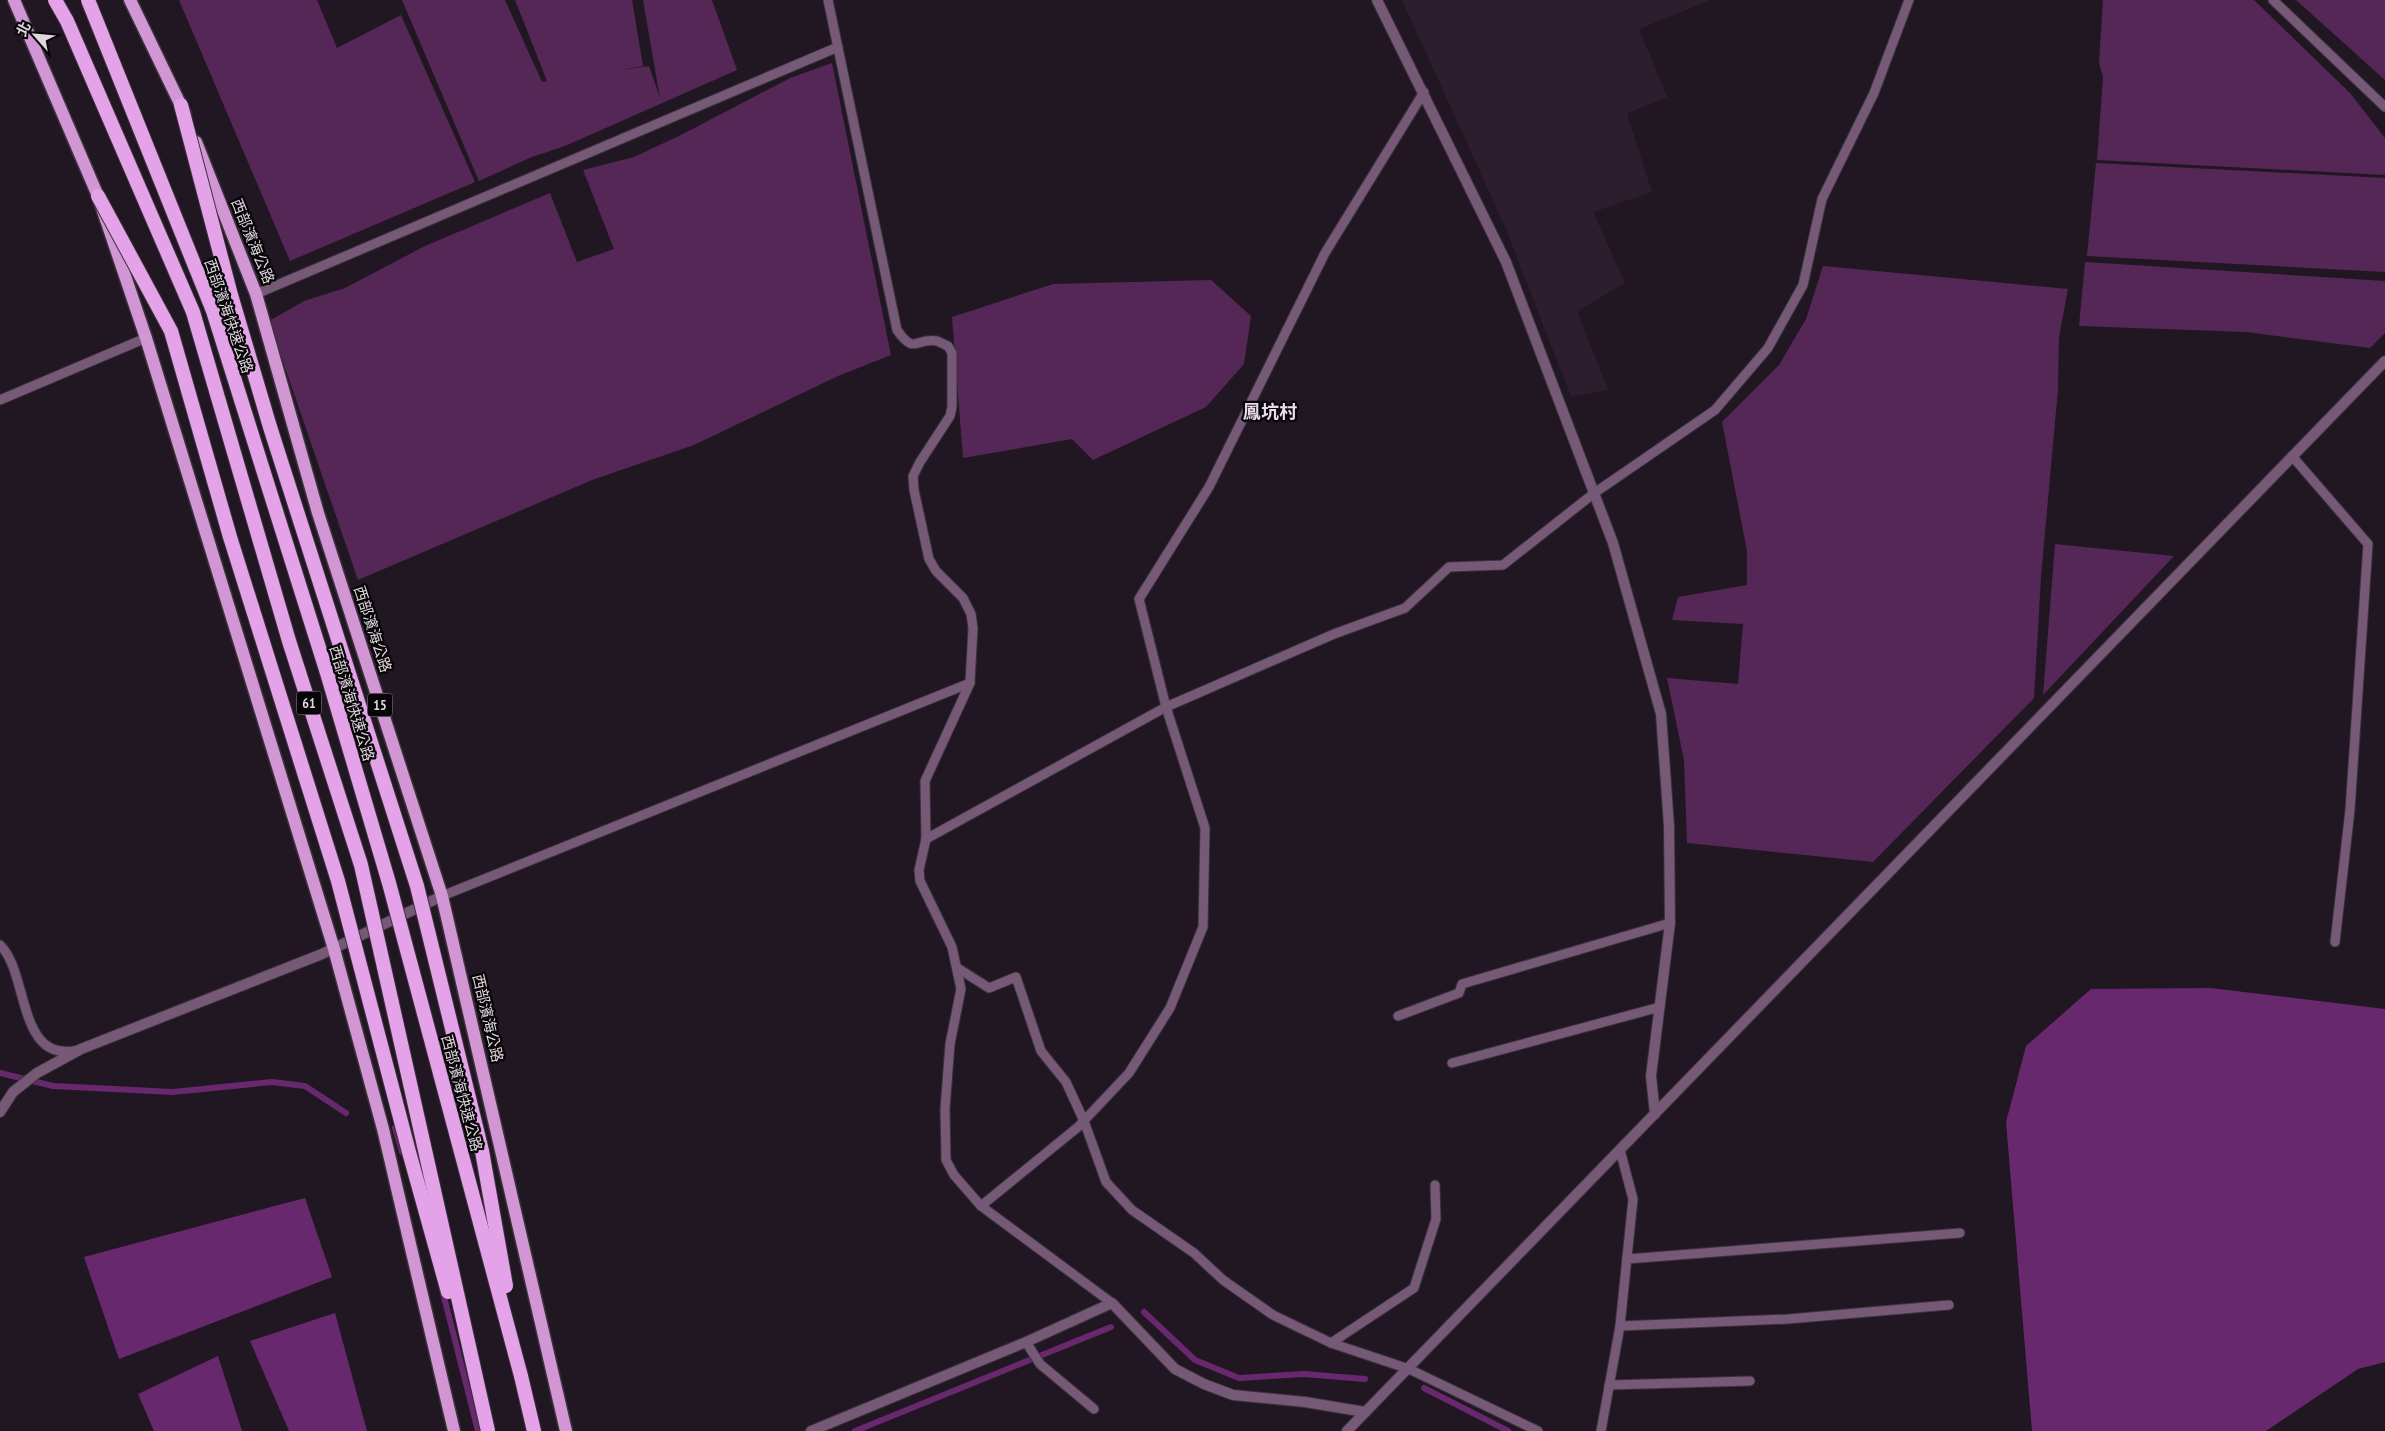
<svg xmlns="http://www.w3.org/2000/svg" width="2385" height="1431" font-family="'PT Sans Narrow','Noto Sans TC',sans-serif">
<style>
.built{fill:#2d1e2e}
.green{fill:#542757}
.water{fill:#68286d}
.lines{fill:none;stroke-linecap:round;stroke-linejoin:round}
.stream{stroke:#68286d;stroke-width:6}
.service-casing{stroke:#3b323c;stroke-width:11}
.minor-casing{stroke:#3b323c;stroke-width:12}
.tertiary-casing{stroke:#3b323c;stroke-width:12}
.primary-casing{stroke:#3b323c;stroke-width:15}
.trunk-casing{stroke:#3b323c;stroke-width:16}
.service{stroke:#755977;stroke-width:9}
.minor{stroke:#755977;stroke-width:10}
.tertiary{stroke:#755977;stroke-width:10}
.primary{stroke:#d296d5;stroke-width:12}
.trunk{stroke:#e4a2e8;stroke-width:14}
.trunk-bridge-casing{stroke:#3b323c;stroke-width:16;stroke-linecap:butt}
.trunk-bridge{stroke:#e4a2e8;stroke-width:14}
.labels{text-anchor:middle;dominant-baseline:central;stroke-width:4.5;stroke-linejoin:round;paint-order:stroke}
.shield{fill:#080508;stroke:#9e989e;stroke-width:1}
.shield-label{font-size:14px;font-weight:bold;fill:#ded7de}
.street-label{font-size:15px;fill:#ded7de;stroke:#080508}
.quarter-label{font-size:18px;font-weight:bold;fill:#eadaea;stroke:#080508}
</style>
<rect width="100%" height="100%" fill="#211722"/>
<path class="built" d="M1402,0H1711L1639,29L1667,97L1627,113L1652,192L1593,212L1625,283L1577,311L1608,390L1571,397L1506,229Z"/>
<g class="green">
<path d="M179,0H317L337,48L401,15L475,182L290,261Z"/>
<path d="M402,0H505L542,82L547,81L515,0H632L643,66L620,70L649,66L660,98L643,0H712L737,70L565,146L532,157L479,181Z"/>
<path d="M2103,0H2254L2350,93L2385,138V175L2097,160L2103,77L2099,63Z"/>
<path d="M2296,0H2385V80Z"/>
<path d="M832,63L891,355L838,376L694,445L592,480L358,580L269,321L304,301L345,288L425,246L550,193L577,262L614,249L583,170L634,157L681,135L790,78Z"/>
<path d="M2096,163L2385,178V272L2087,256Z"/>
<path d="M2085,262L2385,281V333L2370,348L2246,332L2079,326Z"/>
<path d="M1823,266L2068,289L2059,337L2058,389L2041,577L2034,698L1873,862L1687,843L1684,760L1667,678L1738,684L1743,624L1672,620L1678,597L1747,585V551L1722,422L1779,365L1806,319Z"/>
<path d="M1211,280L1251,316L1244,364L1206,407L1093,460L1072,439L963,458L952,317L1053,284Z"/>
<path d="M2055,544L2174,556L2043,695Z"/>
</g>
<g class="water">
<path d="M2210,988L2385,1009V1362L2358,1369L2266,1431H2032L2006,1122L2026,1046L2091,989Z"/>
<path d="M305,1198L332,1277L119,1359L84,1257Z"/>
<path d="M335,1313L367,1431H289L250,1341Z"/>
<path d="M218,1356L242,1431H154L138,1394Z"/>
</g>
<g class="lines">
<g class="stream">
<path d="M0,1073L53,1086L173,1092L272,1082L305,1086L346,1113"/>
<path d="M395,1128L402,1152"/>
<path d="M442,1289L478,1431"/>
<path d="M1144,1312L1195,1360L1239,1378L1304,1374L1365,1379"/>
<path d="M1424,1388L1508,1431"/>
<path d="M855,1431L1111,1327"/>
</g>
<g class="service-casing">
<g id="service">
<path d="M828,0L897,330C915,356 916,337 937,341C940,342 945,345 948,346L952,353V407L950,416L920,462L913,476L914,490L929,559L936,571L963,598L971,614L973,628L970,683L925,781L926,839L919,870L920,881L952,947L961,989L950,1044L945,1109L946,1160L954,1175L981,1206L1112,1303"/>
<path d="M2273,0L2385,107"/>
<path d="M256,294L838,47"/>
<path d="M0,400L146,338"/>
<path d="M2292,456L2368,544L2350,810L2335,942"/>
<path d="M926,839L1166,707L1334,634L1405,608L1449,567L1503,565L1593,494L1715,410L1768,348L1803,285L1822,199L1874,93L1909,0"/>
<path d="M442,896L970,683"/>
<path d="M0,945C29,972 17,1065 78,1050"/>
<path d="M959,969L989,988L1016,977L1041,1051L1066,1082L1084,1121L1106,1182L1132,1210L1194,1253L1223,1280L1273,1315L1331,1343L1409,1369L1538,1431"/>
<path d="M1398,1016L1459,993L1462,984L1670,923"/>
<path d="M1452,1063L1660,1007"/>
<path d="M981,1206L1078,1127L1129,1073L1170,1008L1203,927L1205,828L1166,707L1139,599L1209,487L1325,253L1424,92"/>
<path d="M1627,1259L1960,1233"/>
<path d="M1620,1326L1788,1319L1949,1305"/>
<path d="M1026,1342L1040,1364L1094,1409"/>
<path d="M1331,1343L1414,1288L1436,1219L1435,1185"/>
<path d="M1609,1385L1750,1381"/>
<path d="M1601,1431L1620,1326L1633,1199L1620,1150"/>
</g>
</g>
<g class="minor-casing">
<g id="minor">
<path d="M1377,0L1506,262L1613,543L1661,714L1669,826L1670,923L1651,1076L1655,1114"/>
<path d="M0,1112L13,1092L37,1073L81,1049L322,954L442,896"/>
<path d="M811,1431L1026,1342L1112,1303L1175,1369L1204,1384L1233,1395L1305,1402L1365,1412"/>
</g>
</g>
<g class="tertiary-casing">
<path id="tertiary" d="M1347,1431L2385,361"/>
</g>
<g class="primary-casing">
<g id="primary">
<path d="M14,0L98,196L146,338L334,949L383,1129L454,1431"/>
<path d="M130,0L185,114"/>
<path d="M196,142L256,294L318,513L442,896L566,1431"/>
</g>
</g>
<g class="trunk-casing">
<path id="trunk" d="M521,1376L534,1431"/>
</g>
<use href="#service" class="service"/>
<use href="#minor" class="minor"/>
<use href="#tertiary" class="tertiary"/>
<use href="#primary" class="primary"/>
<use href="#trunk" class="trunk"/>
<g class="trunk-bridge-casing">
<g id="trunk-bridge">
<path d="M55,0L67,21L193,312L289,641L361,865L488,1431"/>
<path d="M88,0L213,311L327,673L389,883L521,1376"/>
<path d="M181,105L231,295L270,427L417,886L482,1151L506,1286"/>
<path d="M98,196L171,331L230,537L338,881L409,1152L448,1292"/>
</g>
</g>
<use href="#trunk-bridge" class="trunk-bridge"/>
</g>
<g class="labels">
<g class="shield">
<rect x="296.5" y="691.5" width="25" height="23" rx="4"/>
<rect x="367.5" y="693.5" width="25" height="23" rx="4"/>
</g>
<g class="shield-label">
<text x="309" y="703">61</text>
<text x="380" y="705">15</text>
</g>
<g class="street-label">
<text transform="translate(253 241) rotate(68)">西部濱海公路</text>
<text transform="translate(229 316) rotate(71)">西部濱海快速公路</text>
<text transform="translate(373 629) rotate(72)">西部濱海公路</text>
<text transform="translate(352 703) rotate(73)">西部濱海快速公路</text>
<text transform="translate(488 1018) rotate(77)">西部濱海公路</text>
<text transform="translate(462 1093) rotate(75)">西部濱海快速公路</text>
</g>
<g class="quarter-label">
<text x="1270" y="411">鳳坑村</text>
</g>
</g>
<g transform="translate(35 35) rotate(297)" stroke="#080508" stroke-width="4" paint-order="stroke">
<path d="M0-4L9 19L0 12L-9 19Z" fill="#ded7de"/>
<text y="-8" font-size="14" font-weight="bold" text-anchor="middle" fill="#ded7de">北</text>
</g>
</svg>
